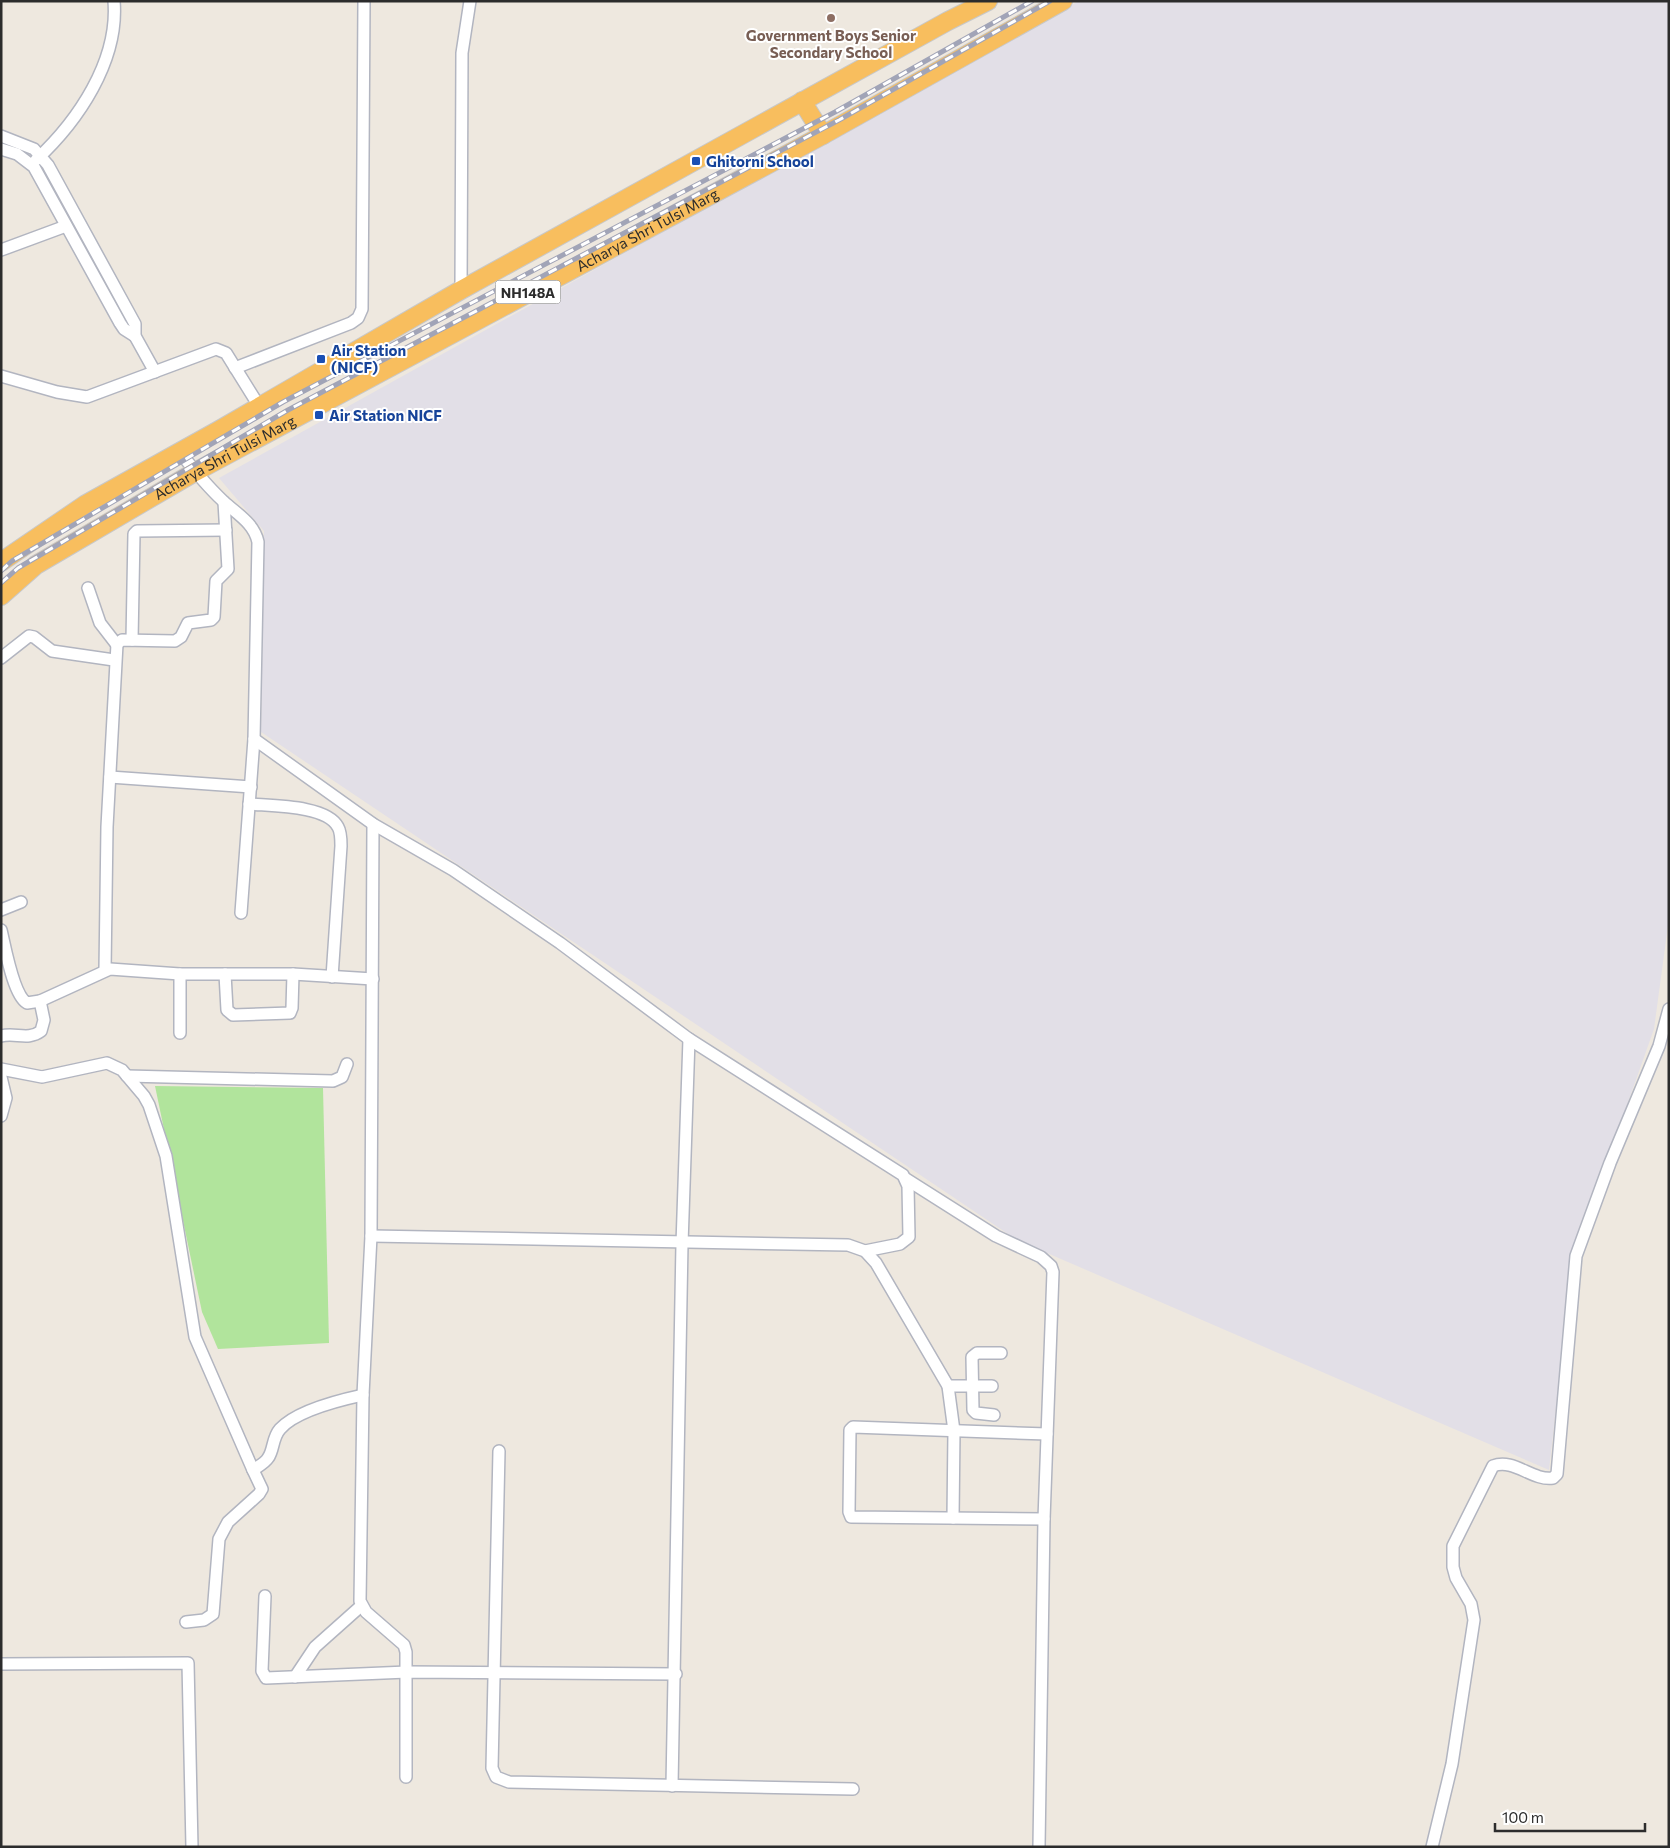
<svg xmlns="http://www.w3.org/2000/svg" width="1670" height="1848" font-family="Commissioner,sans-serif">
<style>
.industrial{fill:#e2dfe7}
.green{fill:#b1e49c}
.lines{fill:none;stroke-linecap:round;stroke-linejoin:round}
.minor-casing{stroke:#b2b5c0;stroke-width:14}
.trunk-casing{stroke:#c8c8c8;stroke-width:20}
.minor{stroke:#fff;stroke-width:11}
.trunk{stroke:#f8be5e;stroke-width:18}
.rail-casing{stroke:#a1a4b7;stroke-width:5}
.rail{stroke:#fff;stroke-width:3;stroke-dasharray:9;stroke-linecap:butt}
.education-dot{fill:#8d6e63;stroke:#fff;stroke-width:2}
.transit-dot{fill:#1a4fb4;stroke:#fff;stroke-width:2}
.labels{text-anchor:middle;dominant-baseline:central;stroke-width:4;stroke-linejoin:round;paint-order:stroke}
.shield{fill:#fff;stroke:#6b6b6b;stroke-width:1}
.shield-label{font-size:14px;font-weight:bold;fill:#2c2c2c}
.education-label{font-size:15px;font-weight:bold;fill:#785e54;stroke:#fff}
.transit-label{font-size:15px;font-weight:bold;fill:#164399;stroke:#fff;text-anchor:start}
.street-label{font-size:15px;fill:#2c2c2c;stroke:#fff}
</style>
<rect width="100%" height="100%" fill="#eee8df"/>
<path class="industrial" d="M1079,1H1669V918L1654,1029L1573,1257L1549,1470L1017,1240L261,732L264,531L219,478Z"/>
<path class="green" d="M155,1086L323,1088L329,1343L218,1349L202,1312Z"/>
<g class="lines">
<g class="minor-casing">
<g id="minor">
<path d="M1,136L34,149L48,165L135,324V336L155,372"/>
<path d="M1,149L17,154L34,167L120,323L124,329L135,336"/>
<path d="M36,160C78,121 119,61 114,1"/>
<path d="M1,250L66,226"/>
<path d="M461,290L462,53L470,1"/>
<path d="M235,368L351,323L358,318L362,309L364,1"/>
<path d="M1,376L57,392L87,397L216,349L226,353L259,406"/>
<path d="M179,451C193,469 207,486 223,501C237,514 254,523 258,542L254,739L241,913"/>
<path d="M88,588L100,623L117,645"/>
<path d="M132,640L134,534L137,531L226,530"/>
<path d="M1,658L29,636L34,637L52,651L114,660"/>
<path d="M254,739L373,824L453,870L560,943L689,1039L903,1175L908,1186L909,1237L900,1244L865,1251"/>
<path d="M110,777L251,787"/>
<path d="M249,804C271,806 327,805 338,827C341,832 341,840 341,846L332,977"/>
<path d="M373,824L371,1236L363,1395L360,1601L366,1612L404,1645L406,1652V1777"/>
<path d="M1,910L21,902"/>
<path d="M1,930C5,946 13,995 27,1003L40,1001L110,969L180,974H293L373,979"/>
<path d="M105,970L107,827L117,644L122,640L175,641L181,637L188,623L211,620L214,617L216,581L228,569L224,502"/>
<path d="M225,974L227,1010L233,1015L290,1013L292,1008L293,974"/>
<path d="M180,1033V974"/>
<path d="M1,1036C15,1032 28,1041 41,1031L44,1020L40,1001"/>
<path d="M1,1069L42,1077L107,1063L122,1070L144,1096L149,1105L166,1156L195,1337L253,1470"/>
<path d="M127,1076L333,1081L342,1077L347,1064"/>
<path d="M1,1077L6,1098L1,1116"/>
<path d="M906,1179L996,1236L1041,1257L1051,1266L1053,1272L1044,1519L1039,1847"/>
<path d="M371,1236L848,1245L865,1251L876,1263L948,1386L954,1431L953,1518"/>
<path d="M948,1386H992"/>
<path d="M994,1415L976,1413L973,1410L972,1357L977,1353H1001"/>
<path d="M499,1451L492,1768L496,1777L509,1782L853,1789"/>
<path d="M1044,1519L851,1517L849,1512L850,1430L853,1427L1047,1434"/>
<path d="M265,1596L262,1671L266,1678L407,1672L676,1674"/>
<path d="M186,1622L204,1620L213,1614L219,1539L228,1522L259,1494L262,1489L253,1470C257,1467 265,1463 268,1458C274,1450 272,1438 280,1429C296,1411 340,1400 363,1395"/>
<path d="M1,1664L188,1663L192,1847"/>
<path d="M295,1677L315,1647L361,1606"/>
<path d="M672,1786L682,1244L689,1039"/>
<path d="M1432,1847L1452,1764L1474,1620L1471,1604L1456,1578L1453,1567V1546L1493,1466C1514,1458 1532,1481 1553,1478L1557,1474L1576,1256L1610,1163L1659,1046L1669,1009"/>
</g>
</g>
<g class="trunk-casing">
<g id="trunk">
<path d="M802,101L823,135"/>
<path d="M1,562L86,504L219,430L461,290L948,21L988,1"/>
<path id="s1" d="M1,596L36,565L195,472L823,135L1063,1"/>
</g>
</g>
<use href="#minor" class="minor"/>
<use href="#trunk" class="trunk"/>
<g class="rail-casing">
<g id="rail">
<path d="M1,571L12,561L283,402L835,112L1032,1"/>
<path d="M1,583L18,568L288,410L839,120L1050,1"/>
</g>
</g>
<use href="#rail" class="rail"/>
</g>
<circle class="education-dot" cx="831" cy="18" r="5"/>
<g class="transit-dot">
<rect x="691" y="156" width="10" height="10" rx="2.5"/>
<rect x="316" y="354" width="10" height="10" rx="2.5"/>
<rect x="314" y="410" width="10" height="10" rx="2.5"/>
</g>
<g class="labels">
<rect class="shield" x="495.5" y="280.5" width="65" height="23" rx="4"/>
<g class="shield-label">
<text x="528" y="292">NH148A</text>
</g>
<g class="education-label">
<text x="831" y="35">Government Boys Senior<tspan x="831" dy="17">Secondary School</tspan></text>
</g>
<g class="transit-label">
<text x="706" y="161">Ghitorni School</text>
<text x="331" y="350">Air Station<tspan x="331" dy="17">(NICF)</tspan></text>
<text x="329" y="415">Air Station NICF</text>
</g>
<g class="street-label">
<text stroke="none"><textPath href="#s1" startOffset="744">Acharya Shri Tulsi Marg</textPath></text>
<text stroke="none"><textPath href="#s1" startOffset="264">Acharya Shri Tulsi Marg</textPath></text>
</g>
</g>
<rect width="1670" height="1848" fill="none" stroke="#2c2c2c" stroke-width="5"/>
<path d="M1495 1823v8h150v-8" fill="none" stroke="#2c2c2c" stroke-width="2.5"/>
<text x="1502" y="1823" font-size="15" fill="#2c2c2c" stroke="#ffffff" stroke-width="4" paint-order="stroke">100 m</text>
</svg>
